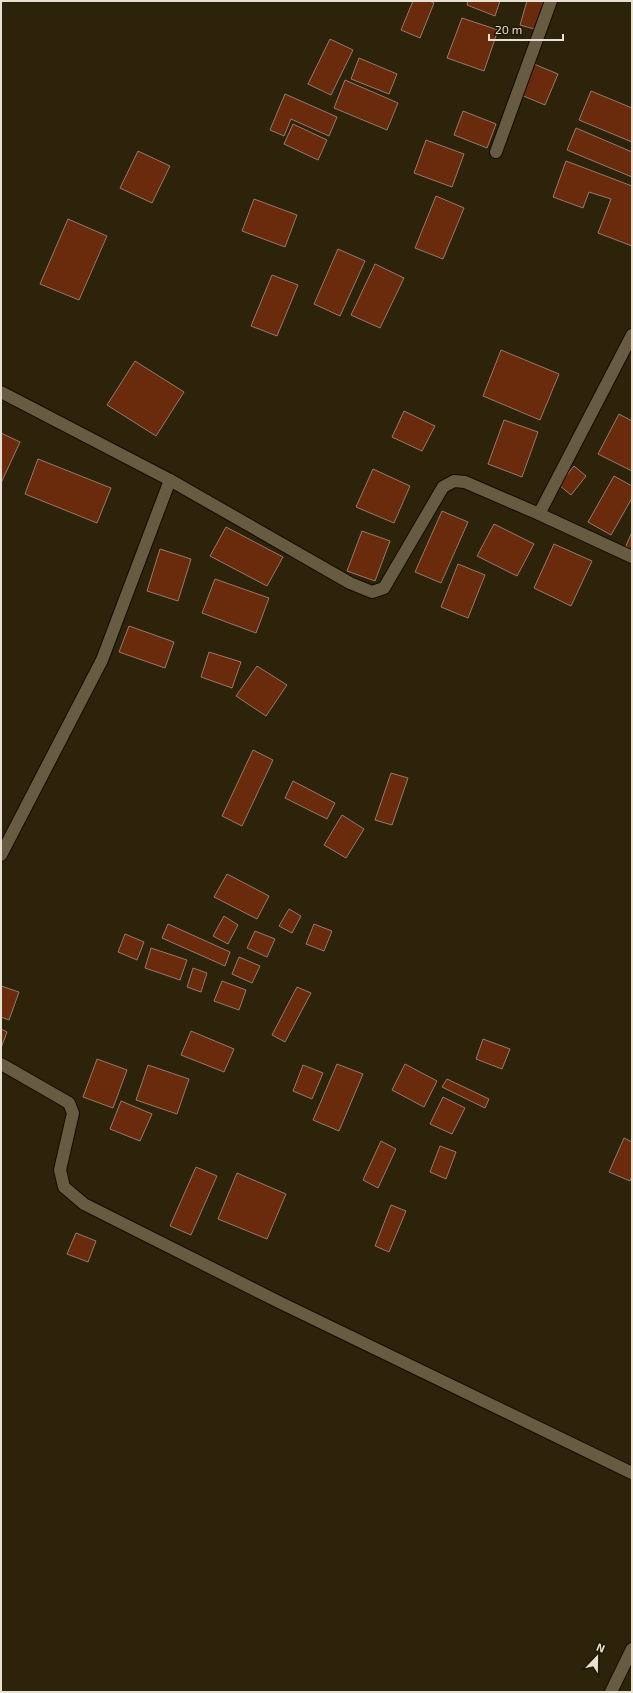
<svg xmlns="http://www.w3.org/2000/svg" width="633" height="1693" font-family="'Exo 2',sans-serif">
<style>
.building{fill:#692b0b;stroke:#97796d}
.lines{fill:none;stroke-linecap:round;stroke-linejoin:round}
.street-casing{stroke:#140b00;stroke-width:14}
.street{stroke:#675c42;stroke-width:12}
</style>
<rect width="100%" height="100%" fill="#2c230a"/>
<g class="building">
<path d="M413,1H430L434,3L420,38L401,30Z"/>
<path d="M468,1H500L495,16L467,5Z"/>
<path d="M527,1H547L538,30L520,25Z"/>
<path d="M462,18L498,30L484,71L447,58Z"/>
<path d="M330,39L353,50L331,95L308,84Z"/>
<path d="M359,58L397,74L389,94L351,79Z"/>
<path d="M534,64L558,74L545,105L521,95Z"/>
<path d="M345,80L398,103L387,130L334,108Z"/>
<path d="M591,91L632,108V142L579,120Z"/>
<path d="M285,94L337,117L329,136L291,119L284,136L270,130Z"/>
<path d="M463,111L496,124L487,148L454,135Z"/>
<path d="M293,124L327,140L318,160L284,144Z"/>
<path d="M576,128L632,152V177L567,150Z"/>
<path d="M426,140L464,154L452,187L414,173Z"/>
<path d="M138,151L170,166L152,203L120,188Z"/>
<path d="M566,161L632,186V246L598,233L611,199L589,192L583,208L553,197Z"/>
<path d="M436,196L464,208L443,259L415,248Z"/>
<path d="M254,199L297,215L285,247L242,231Z"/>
<path d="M68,219L107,236L79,300L40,284Z"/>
<path d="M338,249L365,261L340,316L314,304Z"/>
<path d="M375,264L404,278L380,328L351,315Z"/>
<path d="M272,275L298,285L277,336L251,326Z"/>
<path d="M501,350L559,374L540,420L483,396Z"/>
<path d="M135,361L184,392L156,436L107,405Z"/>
<path d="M404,411L435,426L422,451L392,437Z"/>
<path d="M619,414L632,421V471L598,454Z"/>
<path d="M504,420L538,432L522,477L488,464Z"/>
<path d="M1,433L20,442L1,483Z"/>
<path d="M38,459L111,488L97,523L25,494Z"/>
<path d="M574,466L586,476L571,495L559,485Z"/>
<path d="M373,469L410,486L394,523L356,507Z"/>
<path d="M614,476L632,486V498L611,535L588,522Z"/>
<path d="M442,511L468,522L441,583L415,572Z"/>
<path d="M494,524L534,544L517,576L477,556Z"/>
<path d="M226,527L283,557L267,586L210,556Z"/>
<path d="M362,531L390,541L375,581L347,571Z"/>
<path d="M632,532V551L625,548Z"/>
<path d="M554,544L592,561L571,606L534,588Z"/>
<path d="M160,549L191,559L178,601L147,591Z"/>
<path d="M458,564L485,575L468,618L441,607Z"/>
<path d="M215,579L269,598L256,633L202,613Z"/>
<path d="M129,626L174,642L165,668L119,652Z"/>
<path d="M209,652L241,662L232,688L201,677Z"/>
<path d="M257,666L287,685L266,716L236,696Z"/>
<path d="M253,750L273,760L242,826L222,816Z"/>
<path d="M391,773L408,778L392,825L375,820Z"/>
<path d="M293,781L335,803L327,819L285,798Z"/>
<path d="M342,815L364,829L346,858L324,845Z"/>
<path d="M227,874L269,896L257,919L214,897Z"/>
<path d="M289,909L301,916L292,933L279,926Z"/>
<path d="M224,916L238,925L228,944L213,936Z"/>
<path d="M168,924L230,952L225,966L162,938Z"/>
<path d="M314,924L332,931L324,951L306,944Z"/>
<path d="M255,931L275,939L267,957L247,948Z"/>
<path d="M125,934L144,942L137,960L118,952Z"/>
<path d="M151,948L187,960L180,980L145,968Z"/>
<path d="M239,957L260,966L252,983L232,974Z"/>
<path d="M193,968L207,973L201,992L187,987Z"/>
<path d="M222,981L246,990L239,1010L214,1001Z"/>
<path d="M1,986L19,992L9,1020L1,1017Z"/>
<path d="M297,987L311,993L285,1042L272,1035Z"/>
<path d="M1,1029L7,1032L1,1048Z"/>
<path d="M191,1031L234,1049L224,1072L181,1055Z"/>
<path d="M483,1039L510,1049L502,1069L476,1059Z"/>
<path d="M97,1059L127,1070L113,1108L83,1097Z"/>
<path d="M337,1064L363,1074L339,1131L313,1120Z"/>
<path d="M405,1064L437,1081L424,1107L392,1090Z"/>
<path d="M148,1065L189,1079L177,1114L136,1100Z"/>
<path d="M303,1065L323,1073L312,1099L293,1091Z"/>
<path d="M447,1079L489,1099L485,1108L442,1087Z"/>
<path d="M443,1097L465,1108L452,1134L430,1124Z"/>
<path d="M121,1101L152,1114L140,1141L110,1129Z"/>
<path d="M624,1138L632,1142V1176L630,1181L609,1172Z"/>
<path d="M381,1141L396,1149L378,1188L363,1180Z"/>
<path d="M440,1146L456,1152L446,1179L430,1172Z"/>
<path d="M196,1167L217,1176L191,1235L170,1226Z"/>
<path d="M237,1173L286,1194L267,1239L218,1219Z"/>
<path d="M391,1205L406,1211L389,1252L375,1246Z"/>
<path d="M76,1233L96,1241L88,1262L67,1254Z"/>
</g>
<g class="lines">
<g class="street-casing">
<g id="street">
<path d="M496,152L551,1"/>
<path d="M632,335L539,514L632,557"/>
<path d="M1,392L170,480L350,583L372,592L384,588L443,487L454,481L465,482L539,514"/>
<path d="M1,855L102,660L170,480"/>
<path d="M1,1064L69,1103L73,1113L60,1170L64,1187L84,1204L283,1304L632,1473"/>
<path d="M611,1692L632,1649"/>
</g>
</g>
<use href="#street" class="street"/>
</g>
<rect width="633" height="1693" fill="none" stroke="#e7e1d2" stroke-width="4"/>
<g transform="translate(597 1657) rotate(22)" stroke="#221902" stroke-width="3" paint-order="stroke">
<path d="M0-3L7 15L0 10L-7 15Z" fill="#e7e1d2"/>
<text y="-6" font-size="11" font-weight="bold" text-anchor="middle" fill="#e7e1d2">N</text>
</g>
<path d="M489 34v6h74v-6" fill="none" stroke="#e7e1d2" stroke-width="2"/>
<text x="495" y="34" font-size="12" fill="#e7e1d2" stroke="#221902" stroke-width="3" paint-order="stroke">20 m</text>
</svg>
